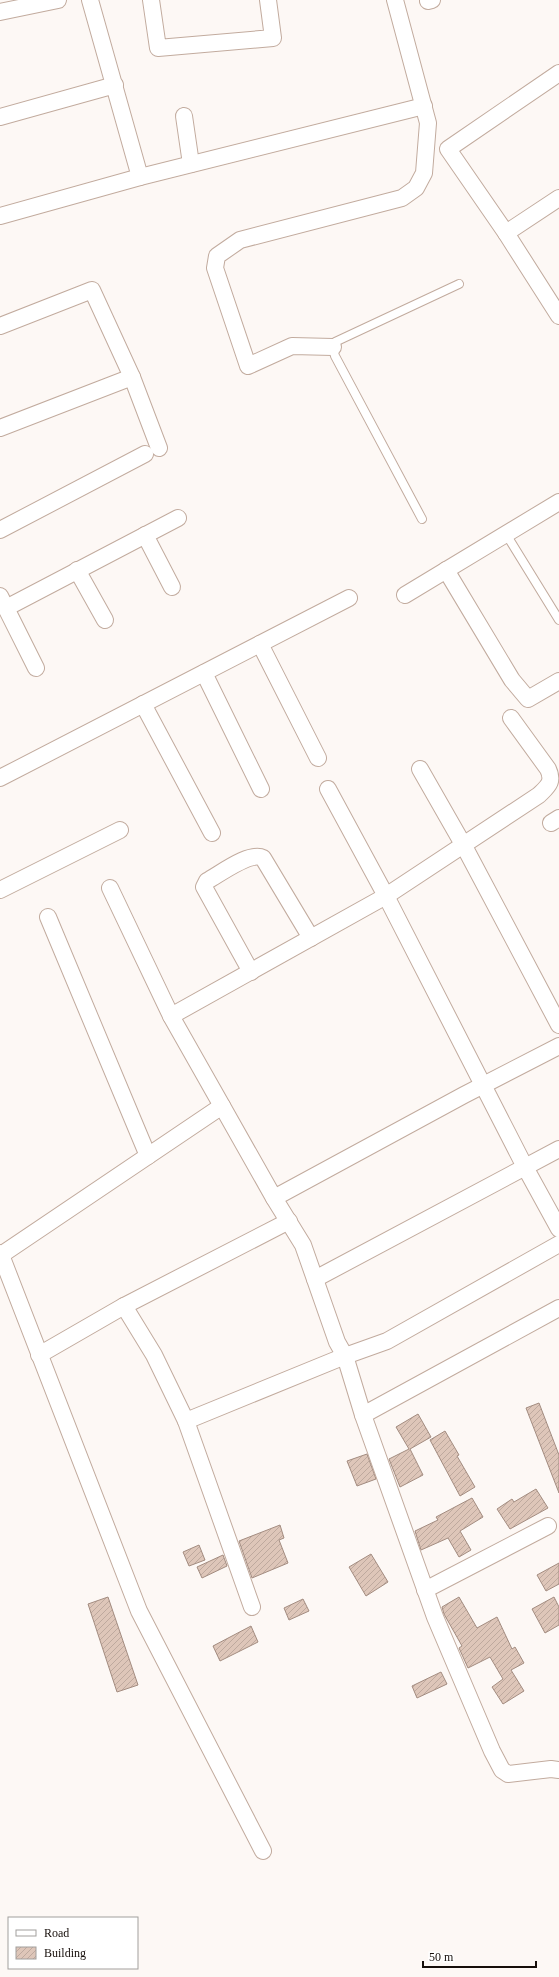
<svg xmlns="http://www.w3.org/2000/svg" width="559" height="1977" font-family="'Times New Roman',serif">
<style>
.building{fill:url(#building-hatch);stroke:#a38c80}
.lines{fill:none;stroke-linecap:round;stroke-linejoin:round}
.lane-casing{stroke:#c2ab9e;stroke-width:10}
.street-casing{stroke:#c2ab9e;stroke-width:18}
.lane{stroke:#fff;stroke-width:8}
.street{stroke:#fff;stroke-width:16}
</style>
<defs>
<pattern id="building-hatch" width="6" height="6" patternUnits="userSpaceOnUse"><rect width="6" height="6" fill="#dec6b9"/><path d="M-1 1l2-2M0 6l6-6M5 7l2-2" fill="none" stroke="#bea99e"/></pattern>
</defs>
<rect width="100%" height="100%" fill="#fdf8f5"/>
<g class="building">
<path d="M539,1403L559,1455V1493L526,1408Z"/>
<path d="M418,1414L431,1437L410,1449L423,1475L400,1487L389,1459L409,1449L396,1427Z"/>
<path d="M445,1431L459,1455L457,1456L475,1487L460,1496L430,1440Z"/>
<path d="M367,1454L376,1479L357,1486L347,1461Z"/>
<path d="M536,1489L548,1508L510,1529L497,1509L512,1499L514,1502Z"/>
<path d="M472,1498L483,1517L460,1531L471,1550L459,1557L448,1538L421,1550L415,1531L438,1520L436,1517Z"/>
<path d="M280,1525L284,1538L279,1540L288,1563L252,1578L239,1541Z"/>
<path d="M199,1545L205,1560L189,1566L183,1552Z"/>
<path d="M371,1554L388,1582L366,1596L349,1567Z"/>
<path d="M223,1555L227,1566L202,1578L197,1567Z"/>
<path d="M559,1563V1584L546,1591L537,1575Z"/>
<path d="M108,1597L138,1685L117,1692L88,1604Z"/>
<path d="M459,1597L477,1628L497,1617L512,1649L515,1647L524,1663L511,1670L524,1691L503,1704L492,1687L503,1679L490,1657L468,1668L459,1648L462,1646L444,1614L442,1607Z"/>
<path d="M554,1597L559,1607V1625L545,1633L532,1609Z"/>
<path d="M303,1599L309,1611L289,1620L284,1608Z"/>
<path d="M251,1626L258,1642L220,1661L213,1646Z"/>
<path d="M441,1672L447,1684L417,1698L412,1686Z"/>
</g>
<g class="lines">
<g class="lane-casing">
<g id="lane">
<path d="M422,519L335,356L333,349L335,342L459,284"/>
<path d="M506,534L559,620"/>
</g>
</g>
<g class="street-casing">
<g id="street">
<path d="M90,0L140,177"/>
<path d="M151,0L158,48L273,38L268,0"/>
<path d="M428,1L432,0"/>
<path d="M0,12L58,0"/>
<path d="M559,73L448,149L506,233L559,316"/>
<path d="M184,116L191,164"/>
<path d="M0,117L115,85"/>
<path d="M0,216L140,177L424,106"/>
<path d="M506,233L559,198"/>
<path d="M0,326L92,290L132,377L159,448"/>
<path d="M333,347L292,346L248,366L215,268L217,256L240,240L402,198L416,188L424,173L428,123L395,0"/>
<path d="M0,428L132,377"/>
<path d="M0,530L145,454"/>
<path d="M145,535L172,587"/>
<path d="M77,570L105,620"/>
<path d="M446,570L512,680L528,699L559,681"/>
<path d="M405,595L559,502"/>
<path d="M0,596L36,668"/>
<path d="M6,608L178,518"/>
<path d="M260,644L318,758"/>
<path d="M204,673L261,789"/>
<path d="M143,704L212,833"/>
<path d="M420,769L464,846L559,1025"/>
<path d="M0,778L349,598"/>
<path d="M328,789L386,896L525,1167L559,1229"/>
<path d="M551,823L559,818"/>
<path d="M110,888L171,1016L222,1106"/>
<path d="M0,890L120,830"/>
<path d="M48,917L148,1156"/>
<path d="M251,972L204,887L207,881C220,874 250,851 263,858L311,938"/>
<path d="M171,1016L386,896L539,795C548,786 554,782 548,769L511,718"/>
<path d="M274,1198L303,1245L337,1342L345,1356L363,1415L435,1617L492,1751L502,1770L508,1774L551,1769L559,1770"/>
<path d="M0,1253L1,1255L222,1106L274,1198L464,1095L559,1046"/>
<path d="M1,1255L139,1611L263,1851"/>
<path d="M315,1279L559,1149"/>
<path d="M124,1306L154,1355L186,1421L252,1607"/>
<path d="M39,1355L124,1306L289,1221"/>
<path d="M363,1415L559,1308"/>
<path d="M186,1421L345,1356L387,1341L559,1244"/>
<path d="M425,1590L548,1526"/>
</g>
</g>
<use href="#lane" class="lane"/>
<use href="#street" class="street"/>
</g>
<rect x="8" y="1917" width="130" height="52" fill="#ffffff" stroke="#a29f9d"/>
<rect x="16" y="1930" width="20" height="6" fill="#ffffff" stroke="#a29f9d"/>
<text x="44" y="1937" font-size="12" fill="#160e0a">Road</text>
<rect x="16" y="1947" width="20" height="12" fill="url(#building-hatch)" stroke="#a29f9d"/>
<text x="44" y="1957" font-size="12" fill="#160e0a">Building</text>
<path d="M423 1961v6h113v-6" fill="none" stroke="#160e0a" stroke-width="2"/>
<text x="429" y="1961" font-size="12" fill="#160e0a" stroke="#ffffff" stroke-width="3" paint-order="stroke">50 m</text>
</svg>
